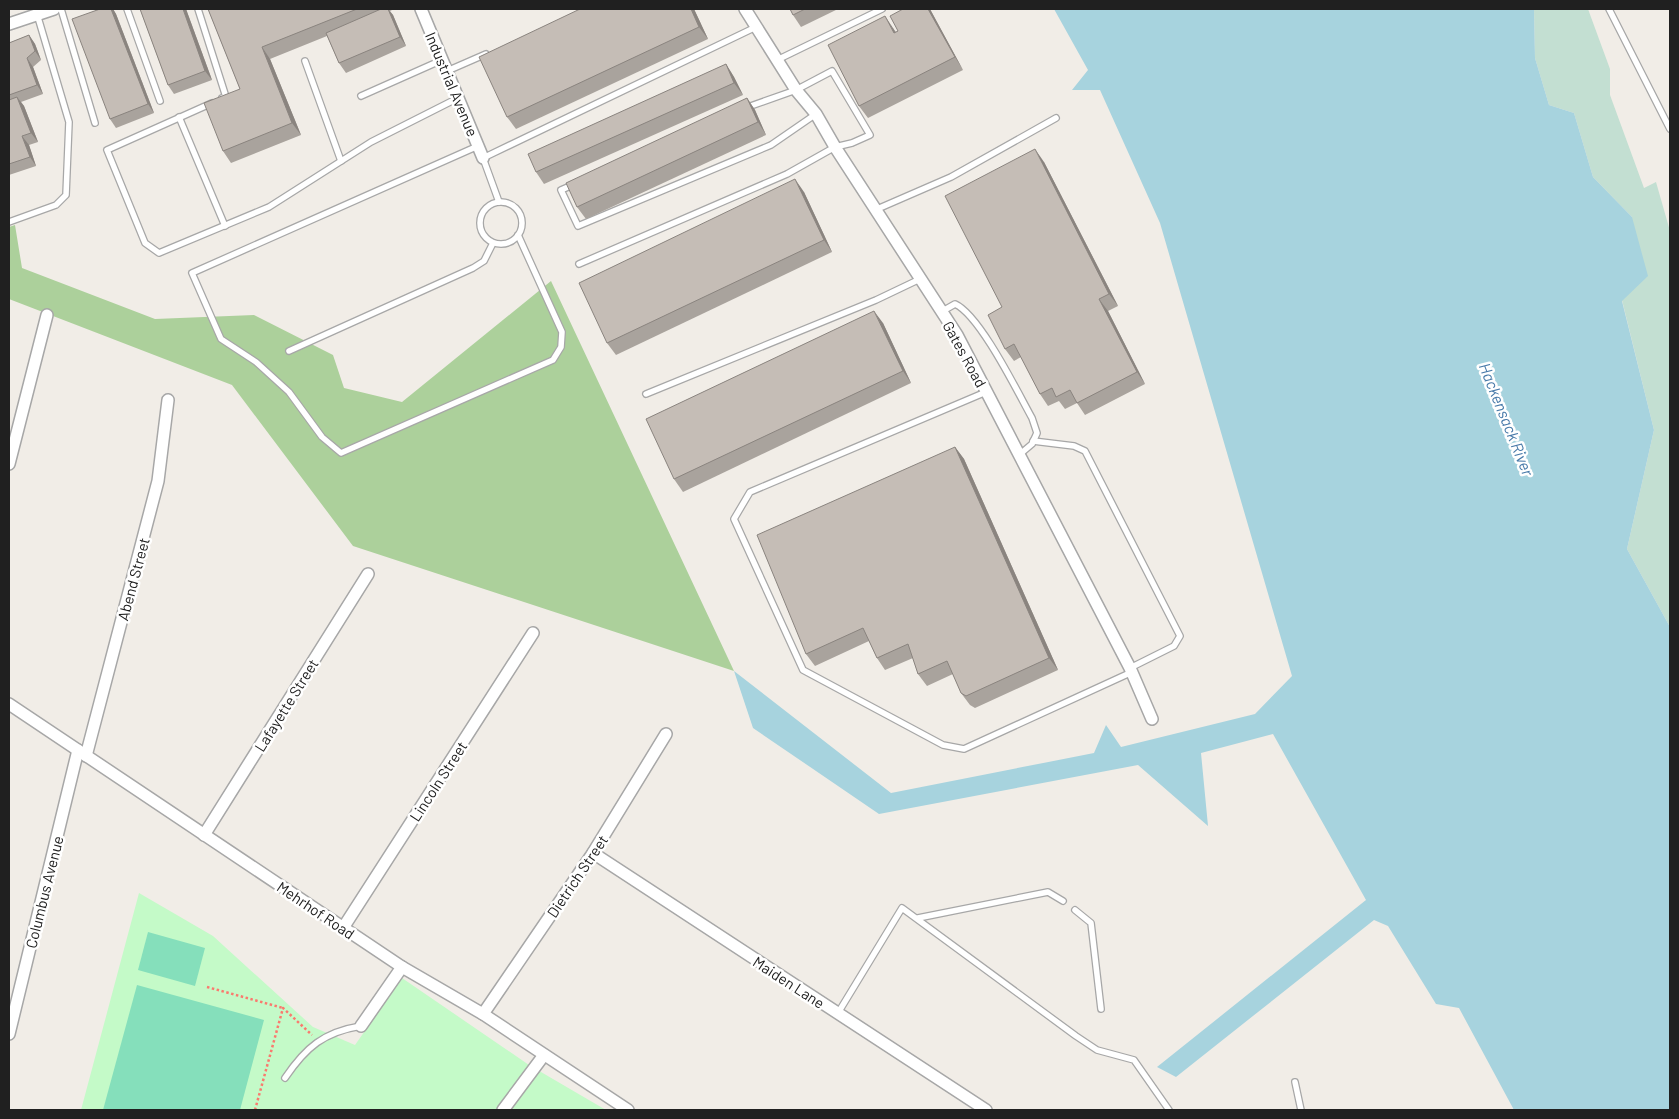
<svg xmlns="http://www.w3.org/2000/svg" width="1679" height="1119" font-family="Barlow,sans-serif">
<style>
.forest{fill:#acd09b}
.wetland{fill:#c3dfd2}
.park{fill:#c4fac8}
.pitch{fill:#85dfbb}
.water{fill:#a7d3de}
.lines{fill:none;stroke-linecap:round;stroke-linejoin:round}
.lane-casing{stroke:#a7a7a7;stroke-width:8}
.street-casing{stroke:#a7a7a7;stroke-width:14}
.path{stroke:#fa7a6e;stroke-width:2.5;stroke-dasharray:2.5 2.5;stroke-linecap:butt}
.lane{stroke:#fff;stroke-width:5.5}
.street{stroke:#fff;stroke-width:11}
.wall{fill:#a9a39d}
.shaded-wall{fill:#8a847f}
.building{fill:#c5bdb6;stroke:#8a847f}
.labels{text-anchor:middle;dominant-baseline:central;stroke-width:5;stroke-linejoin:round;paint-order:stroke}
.street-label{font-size:15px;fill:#202020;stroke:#fff}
.water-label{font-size:16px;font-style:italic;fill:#487aa9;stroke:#fff}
</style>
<rect width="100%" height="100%" fill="#f1ede7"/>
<path class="forest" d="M15,225L22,268L155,319L254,315L333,355L344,388L402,402L551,281L734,671L353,546L232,385L9,299V227Z"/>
<path class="wetland" d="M1534,9H1588L1610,69V95L1644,188L1656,182L1670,231V627L1627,549L1654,430L1622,300L1632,217L1593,177L1574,113L1549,105L1535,58Z"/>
<path class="park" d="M139,893L213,936L313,1027L355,1045L402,978L529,1065L606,1110H81Z"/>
<g class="pitch">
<path d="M148,932L205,948L195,986L138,970Z"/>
<path d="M137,985L264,1020L240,1110H103Z"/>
</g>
<path class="water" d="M1054,9H1534L1535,58L1549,105L1574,113L1593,177L1632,217L1648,276L1622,301L1654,430L1627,549L1670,627V1110H1514L1459,1008L1436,1004L1388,926L1374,920L1176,1077L1157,1067L1366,900L1273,734L1201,753L1208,826L1138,765L879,814L753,728L734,671L891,793L1094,753L1106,725L1121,747L1255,714L1292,676L1160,223L1100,90H1072L1088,70Z"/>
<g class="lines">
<g class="lane-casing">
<g id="lane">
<path d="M61,9L95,123"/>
<path d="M127,9L160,101"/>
<path d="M198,9L226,97L222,98"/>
<path d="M1609,9L1670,129"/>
<path d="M777,60L882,9"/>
<path d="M305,61L341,161"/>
<path d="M447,71L486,54"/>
<path d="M361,96L442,60"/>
<path d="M212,103L107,150L145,243L159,253L269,207L371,142L458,98"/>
<path d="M179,117L225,226"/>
<path d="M478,146L192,273L221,339L256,362L289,392L322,437L341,453L553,360L561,347L562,332L518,235"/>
<path d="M575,184L561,190L578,226L771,145L816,114"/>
<circle cx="501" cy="223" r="21"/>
<path d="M499,202L483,158L756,27"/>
<path d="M875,210L951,177L1056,118"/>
<path d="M9,222L56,205L66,195L69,122L37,14"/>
<path d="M579,264L787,174L835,147L852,143L870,135L832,71L796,90L745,108"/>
<path d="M941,312L955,304C980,315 1018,393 1032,418L1037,433L1032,444L1019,455"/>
<path d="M289,351L473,268L484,261L493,243"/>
<path d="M986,392L750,492L734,519L803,670L943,745L964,749L1132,672"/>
<path d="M646,394L876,300L920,279"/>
<path d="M1033,441L1074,446L1085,451L1180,636L1174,646L1130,668"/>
<path d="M1075,910L1091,923L1101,1009"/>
<path d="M918,918L1048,892L1063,901"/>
<path d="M838,1013L902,908L1076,1036L1097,1050L1134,1060L1169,1110"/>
<path d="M285,1078C306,1047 324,1032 361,1026"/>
<path d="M1295,1082L1301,1110"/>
</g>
</g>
<g class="street-casing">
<g id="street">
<path d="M421,9L483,158"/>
<path d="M745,9L796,90L816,114L835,147L957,335L1130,668L1152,719"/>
<path d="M9,24L54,9"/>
<path d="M9,464L47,315"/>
<path d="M9,704L402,967L483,1014L628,1110"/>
<path d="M86,756L158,481L168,400"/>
<path d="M204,835L368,574"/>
<path d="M593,853L986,1110"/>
<path d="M343,928L533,633"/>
<path d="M483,1014L593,853L666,734"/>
<path d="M361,1026L402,967"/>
<path d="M9,1034L78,750"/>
<path d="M503,1110L544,1055"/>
</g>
</g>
<g class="path">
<path d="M207,987L283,1008"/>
<path d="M255,1110L283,1008L312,1035"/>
</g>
<use href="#lane" class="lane"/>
<use href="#street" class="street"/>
</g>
<g class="wall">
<path d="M100,9H113L116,14L154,113L116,128L110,119Z"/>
<path d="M140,9H186L212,80L174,94L168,85Z"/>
<path d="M208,9H392V10L390,11L393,15L406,46L346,73L339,63L327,36L270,59L301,135L231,163L223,151L240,89Z"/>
<path d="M694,9L708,39L516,129L507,117Z"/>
<path d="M790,9H838L801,27L793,15Z"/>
<path d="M903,9H930L963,70L868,118L859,106L893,28L896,32L898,31Z"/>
<path d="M29,35L35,44L41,60L33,67L43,94L21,102L24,106L38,142L29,145L36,166L9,175V43Z"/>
<path d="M726,64L734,77L743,95L544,184L536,172Z"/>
<path d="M747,98L755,110L766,135L586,219L577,207Z"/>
<path d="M1044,162L1118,306L1108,311L1145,384L1085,415L1077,403L1065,409L1059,401L1048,406L1040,394L1021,357L1014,361L1005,349L1002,307Z"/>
<path d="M804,192L832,252L616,355L607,343Z"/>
<path d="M883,323L911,383L683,492L674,479Z"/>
<path d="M955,447L964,459L1058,670L975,708L970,705L961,693L953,674L927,686L918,674L913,658L885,670L877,658L869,641L815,666L806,654Z"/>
</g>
<g class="shaded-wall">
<path d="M111,9H113L116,14L154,113L148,104Z"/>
<path d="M183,9H186L212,80L205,71Z"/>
<path d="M388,9L393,15L406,46L400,37Z"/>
<path d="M691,9H694L708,39L699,27Z"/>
<path d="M928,9H930L931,11L963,70L955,57Z"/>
<path d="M885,16L893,28L902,45L894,33Z"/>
<path d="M29,35L35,44L41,60L35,51Z"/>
<path d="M262,47L270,59L301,135L292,123Z"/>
<path d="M27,58L33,67L43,94L37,85Z"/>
<path d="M726,64L734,77L743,95L734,83Z"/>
<path d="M17,97L24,106L38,142L31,133Z"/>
<path d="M747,98L755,110L766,135L758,122Z"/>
<path d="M22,136L29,145L36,166L30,157Z"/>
<path d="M1035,149L1044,162L1118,306L1109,294Z"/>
<path d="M795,179L804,192L832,252L824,240Z"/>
<path d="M1099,299L1108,311L1145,384L1137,372Z"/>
<path d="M874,311L883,323L911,383L903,371Z"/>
<path d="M955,447L964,459L1058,670L1049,658Z"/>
</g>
<g class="building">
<path d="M100,9H111L148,104L110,119L72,19Z"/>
<path d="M140,9H183L205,71L168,85Z"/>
<path d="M208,9H357L262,47L292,123L223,151L204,103L240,89Z"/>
<path d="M381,9H388L400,37L339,63L326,33Z"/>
<path d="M580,9H691L699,27L507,117L479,57Z"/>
<path d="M790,9H805L793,15Z"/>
<path d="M903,9H928L955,57L859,106L828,45L885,16L894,33L898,31L890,16Z"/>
<path d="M29,35L35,51L27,58L37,85L9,95V43Z"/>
<path d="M726,64L734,83L536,172L528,154Z"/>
<path d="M17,97L31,133L22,136L30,157L9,164V100Z"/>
<path d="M747,98L758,122L577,207L566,183Z"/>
<path d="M1035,149L1109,294L1099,299L1137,372L1077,403L1070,390L1056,397L1052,388L1040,394L1014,344L1005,349L988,315L1002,307L945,196Z"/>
<path d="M795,179L824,240L607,343L579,283Z"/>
<path d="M874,311L903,371L674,479L646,419Z"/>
<path d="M955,447L1049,658L966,696L961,693L947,661L918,674L908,644L877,658L863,628L806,654L757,535Z"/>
</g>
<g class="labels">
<g class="street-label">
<text transform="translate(452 84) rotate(67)">Industrial Avenue</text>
<text transform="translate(965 354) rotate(61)">Gates Road</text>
<text transform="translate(133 579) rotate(-75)">Abend Street</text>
<text transform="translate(286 705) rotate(-58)">Lafayette Street</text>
<text transform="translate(438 781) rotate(-57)">Lincoln Street</text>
<text transform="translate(577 876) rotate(-56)">Dietrich Street</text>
<text transform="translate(44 892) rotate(-76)">Columbus Avenue</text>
<text transform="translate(316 910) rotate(34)">Mehrhof Road</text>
<text transform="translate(789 982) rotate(33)">Maiden Lane</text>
</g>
<g class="water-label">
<text transform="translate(1507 419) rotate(68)">Hackensack River</text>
</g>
</g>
<rect width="1679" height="1119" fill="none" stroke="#202020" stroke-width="20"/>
</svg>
